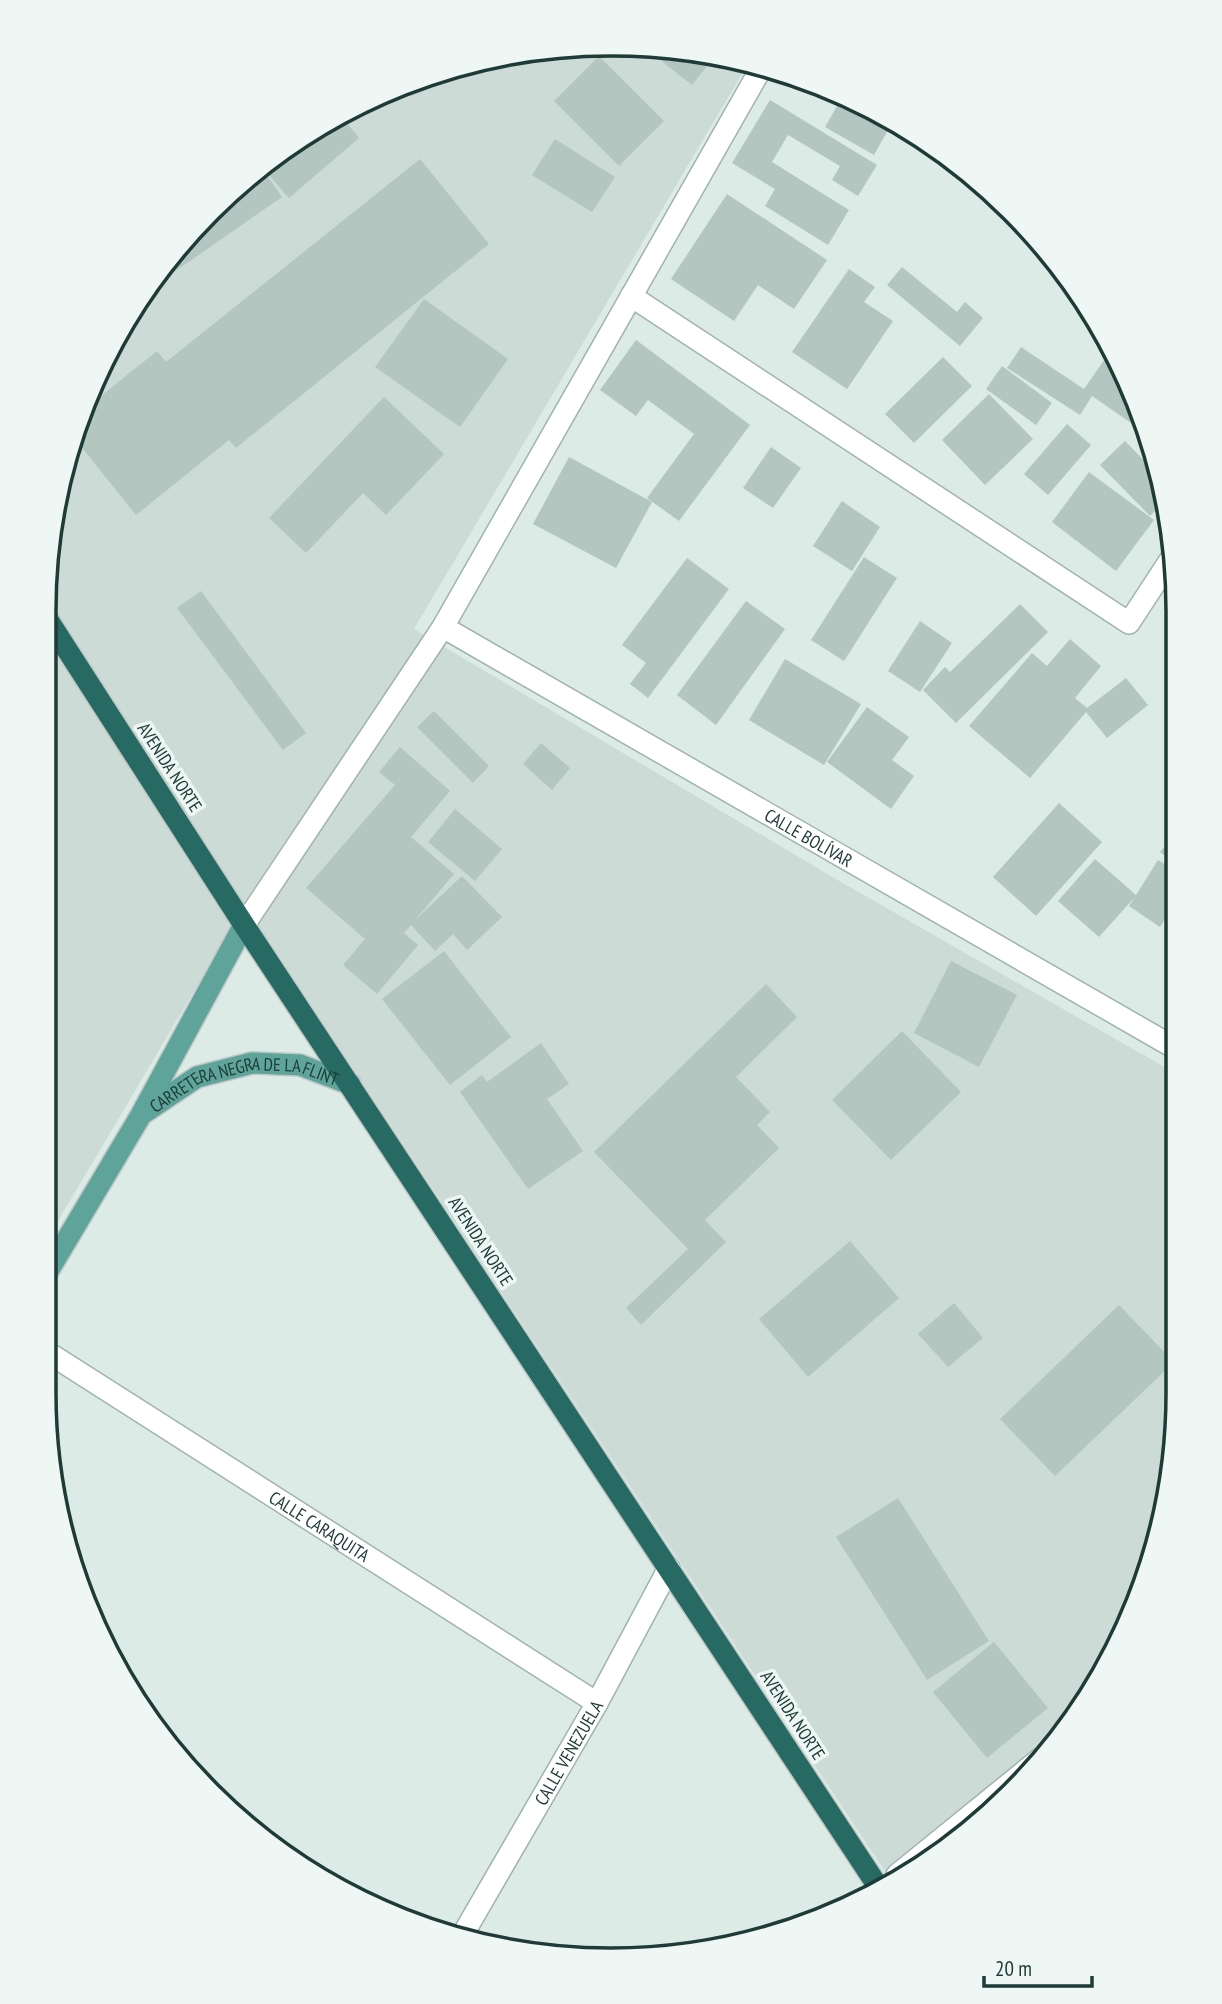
<svg xmlns="http://www.w3.org/2000/svg" width="1222" height="2004" font-family="'PT Sans Narrow',sans-serif">
<style>
.built{fill:#ccdbd6}
.building{fill:#b3c6c0}
.lines{fill:none;stroke-linecap:round;stroke-linejoin:round}
.minor-casing{stroke:#a0b3ae;stroke-width:24}
.major-casing{stroke:#c0c8c7;stroke-width:24}
.highway-casing{stroke:#c0c8c7;stroke-width:24}
.minor{stroke:#fff;stroke-width:21}
.major{stroke:#5ea49b;stroke-width:21}
.highway{stroke:#276a64;stroke-width:21}
.labels{text-anchor:middle;dominant-baseline:central;stroke-width:7;stroke-linejoin:round;paint-order:stroke}
.street-label{font-size:18px;fill:#1e3b37;stroke:#eef7f4}
.rim{fill:none;stroke:#1e3b37;stroke-width:3.5}
</style>
<rect width="100%" height="100%" fill="#ddebe6"/>
<path class="built" d="M648,45L749,62L414,629L829,875L1175,1073L1173,1467L1135,1610L1061,1738L956,1843L890,1879L245,905L45,1243L49,537L87,394L161,266L237,185L327,120L428,74L537,49Z"/>
<g class="building">
<path d="M632,45H648L715,56L692,85L645,48L641,52Z"/>
<path d="M599,56L664,121L619,166L554,101Z"/>
<path d="M825,88L862,102L893,121L874,155L825,127L837,106L820,96Z"/>
<path d="M770,100L877,165L858,196L832,180L840,166L788,135L772,162L849,210L828,245L765,206L775,189L732,163Z"/>
<path d="M339,114L359,138L289,198L262,167L327,120Z"/>
<path d="M555,139L615,177L592,212L532,175Z"/>
<path d="M420,159L489,244L236,448L229,440L136,515L75,439L82,411L157,351L166,362Z"/>
<path d="M261,167L282,197L167,277L161,266L237,185Z"/>
<path d="M727,194L827,260L794,309L758,285L734,321L671,279Z"/>
<path d="M902,267L957,312L965,302L983,318L960,346L887,285Z"/>
<path d="M849,269L875,287L864,302L893,321L847,389L792,352Z"/>
<path d="M424,299L508,359L460,427L375,367Z"/>
<path d="M636,340L750,425L679,521L647,498L694,434L648,400L636,416L600,390Z"/>
<path d="M1021,347L1084,389L1111,350L1147,434L1092,396L1080,415L1007,368Z"/>
<path d="M943,357L972,386L914,443L885,414Z"/>
<path d="M1002,366L1052,403L1036,425L986,389Z"/>
<path d="M989,394L1033,439L985,485L942,440Z"/>
<path d="M384,397L444,454L386,515L363,493L306,553L269,518Z"/>
<path d="M1067,424L1091,445L1048,495L1024,474Z"/>
<path d="M1125,441L1161,478L1165,501L1150,516L1100,465Z"/>
<path d="M771,447L801,468L773,508L743,488Z"/>
<path d="M569,457L652,502L616,568L533,524Z"/>
<path d="M1089,472L1154,520L1116,571L1052,522Z"/>
<path d="M842,501L880,527L852,571L813,546Z"/>
<path d="M864,557L897,578L844,661L811,640Z"/>
<path d="M687,558L729,589L648,698L630,684L646,663L622,645Z"/>
<path d="M201,591L306,733L283,750L177,608Z"/>
<path d="M746,601L785,629L716,725L677,695Z"/>
<path d="M1020,604L1048,632L956,723L923,690L945,667L950,672Z"/>
<path d="M920,621L952,643L920,692L888,671Z"/>
<path d="M1070,639L1101,666L1075,698L1087,708L1126,678L1148,705L1107,738L1086,712L1030,778L969,726L1032,653L1047,666Z"/>
<path d="M785,659L861,704L824,765L749,720Z"/>
<path d="M867,707L909,737L892,760L914,776L891,809L827,762Z"/>
<path d="M434,711L489,766L473,783L417,727Z"/>
<path d="M541,743L570,768L552,790L523,764Z"/>
<path d="M400,747L450,791L411,837L454,874L415,920L462,876L502,917L467,950L453,934L435,951L411,925L404,933L418,945L377,994L343,965L365,939L306,888L395,785L379,772Z"/>
<path d="M1059,803L1102,842L1036,916L993,877Z"/>
<path d="M455,809L502,849L475,881L428,842Z"/>
<path d="M1176,833V865L1160,852Z"/>
<path d="M1095,859L1136,895L1158,860L1176,871V902L1160,927L1129,906L1134,898L1099,937L1058,901Z"/>
<path d="M444,951L511,1037L450,1085L382,999Z"/>
<path d="M951,961L1017,995L979,1067L914,1033Z"/>
<path d="M766,984L797,1017L736,1077L770,1112L757,1125L779,1148L705,1220L726,1242L641,1325L626,1308L688,1249L594,1152Z"/>
<path d="M902,1031L961,1092L891,1160L832,1100Z"/>
<path d="M541,1043L569,1084L547,1099L583,1151L528,1189L460,1092L482,1075L487,1082Z"/>
<path d="M850,1241L899,1298L808,1377L759,1319Z"/>
<path d="M954,1303L983,1338L948,1367L918,1334Z"/>
<path d="M1119,1305L1174,1362L1055,1476L1000,1419Z"/>
<path d="M898,1498L989,1641L927,1680L836,1537Z"/>
<path d="M994,1642L1048,1708L987,1758L933,1692Z"/>
</g>
<g class="lines">
<g class="minor-casing">
<g id="minor">
<path d="M631,296L1129,623L1174,554"/>
<path id="s1" d="M443,627L1175,1048"/>
<path d="M244,925L443,627L763,65"/>
<path id="s2" d="M44,1350L597,1703"/>
<path d="M897,1875L1041,1758"/>
<path id="s3" d="M462,1936L597,1703L669,1568"/>
</g>
</g>
<g class="major-casing">
<g id="major">
<path id="s4" d="M145,1112L197,1077L252,1063L300,1065L350,1084"/>
<path d="M44,1278L141,1115L244,925"/>
</g>
</g>
<g class="highway-casing">
<path id="highway" d="M48,620L244,925L877,1885"/>
</g>
<use href="#minor" class="minor"/>
<use href="#major" class="major"/>
<use href="#highway" class="highway"/>
</g>
<g class="labels">
<g class="street-label">
<text transform="translate(170 767) rotate(57)">AVENIDA NORTE</text>
<text stroke="none"><textPath href="#s1" startOffset="422">CALLE BOLÍVAR</textPath></text>
<text stroke="none"><textPath href="#s4" startOffset="108">CARRETERA NEGRA DE LA FLINT</textPath></text>
<text transform="translate(481 1241) rotate(57)">AVENIDA NORTE</text>
<text stroke="none"><textPath href="#s2" startOffset="327">CALLE CARAQUITA</textPath></text>
<text transform="translate(793 1715) rotate(57)">AVENIDA NORTE</text>
<text stroke="none"><textPath href="#s3" startOffset="212">CALLE VENEZUELA</textPath></text>
</g>
</g>
<path d="M0 0H1222V2004H0ZM611 56H611A555 555 0 0 1 1166 611V1393A555 555 0 0 1 611 1948H611A555 555 0 0 1 56 1393V611A555 555 0 0 1 611 56Z" fill="#eef7f4" fill-rule="evenodd"/>
<path class="rim" d="M611 56H611A555 555 0 0 1 1166 611V1393A555 555 0 0 1 611 1948H611A555 555 0 0 1 56 1393V611A555 555 0 0 1 611 56Z"/>
<path d="M984 1976v10h108v-10" fill="none" stroke="#1e3b37" stroke-width="3.5"/>
<text x="995" y="1976" font-size="21" fill="#1e3b37" stroke="#eef7f4" stroke-width="5" paint-order="stroke">20 m</text>
</svg>
